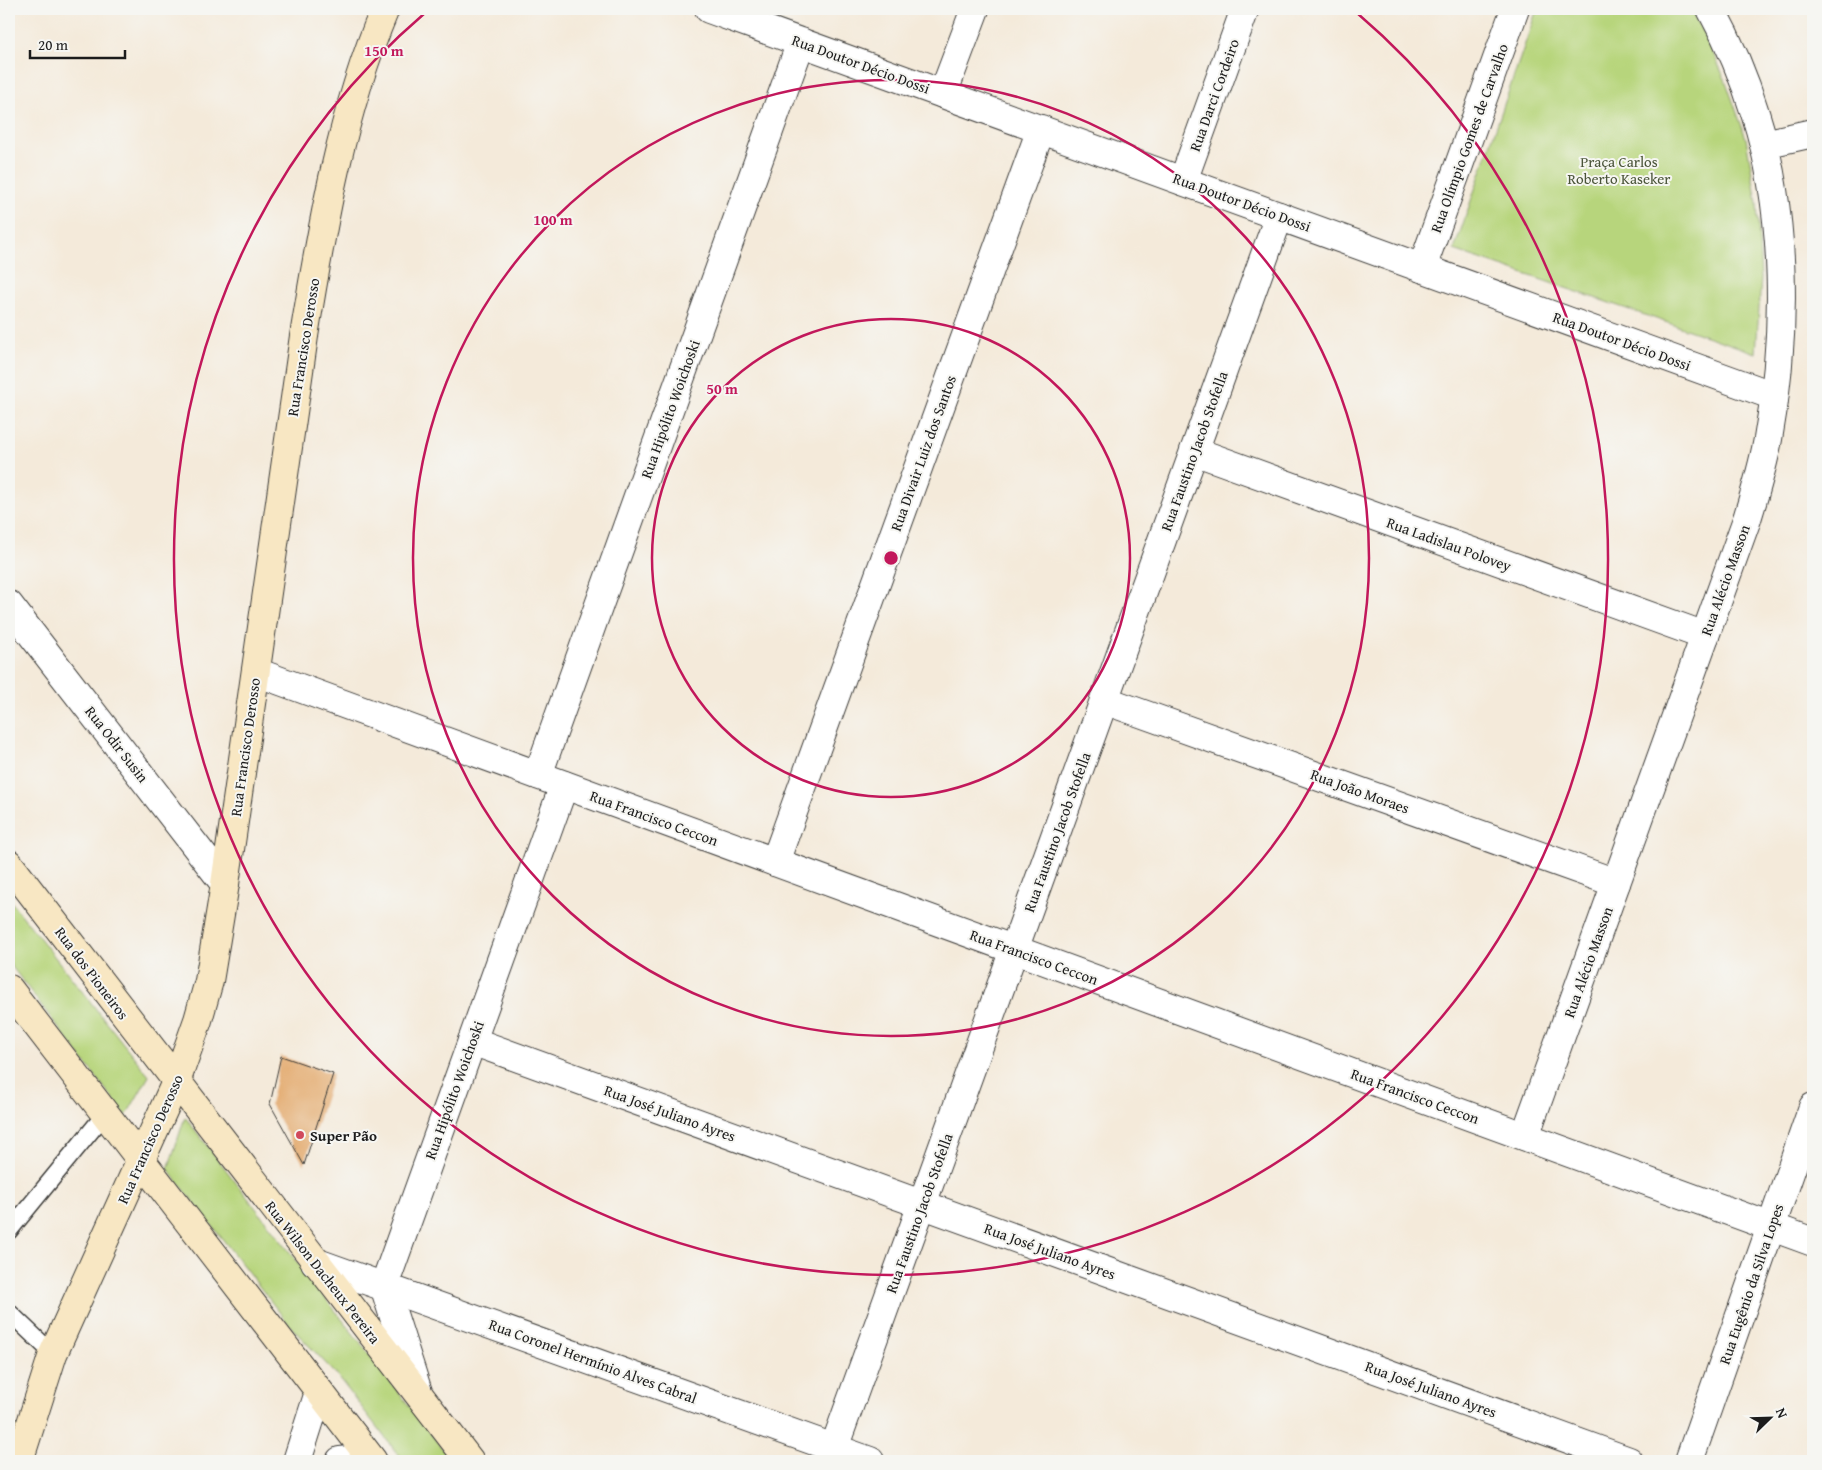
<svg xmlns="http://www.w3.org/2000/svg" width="1822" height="1470" font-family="'Gentium Book Plus',serif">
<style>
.green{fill:#b7d57c;stroke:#6a784c}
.building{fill:#e4ae74}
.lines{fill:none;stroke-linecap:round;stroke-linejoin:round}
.service-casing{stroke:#3c3b38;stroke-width:19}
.minor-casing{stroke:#3c3b38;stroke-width:30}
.secondary-casing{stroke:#3c3b38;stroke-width:30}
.service{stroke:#fff;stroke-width:16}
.minor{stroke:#fff;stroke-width:28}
.secondary{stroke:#f8e7c3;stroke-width:28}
.ring{fill:none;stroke:#c2185b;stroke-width:2.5}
.poi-dot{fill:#d1495b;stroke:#f6f6f2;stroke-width:2}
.labels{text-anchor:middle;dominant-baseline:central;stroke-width:4;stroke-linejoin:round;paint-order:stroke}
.street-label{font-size:15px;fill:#1c1c1c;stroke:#f6f6f2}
.park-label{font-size:15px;fill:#4a5439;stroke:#f6f6f2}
.poi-label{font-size:15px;font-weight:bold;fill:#1c1c1c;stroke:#f6f6f2;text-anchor:start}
.centre{fill:#c2185b;stroke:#f6f6f2;stroke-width:2.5}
.ring-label{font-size:15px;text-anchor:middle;font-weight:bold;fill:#c2185b;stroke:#f6f6f2;stroke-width:4;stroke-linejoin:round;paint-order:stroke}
</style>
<rect width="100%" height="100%" fill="#f6f6f2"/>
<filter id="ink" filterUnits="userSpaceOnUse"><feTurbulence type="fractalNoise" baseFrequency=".02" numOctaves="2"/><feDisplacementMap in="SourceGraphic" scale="10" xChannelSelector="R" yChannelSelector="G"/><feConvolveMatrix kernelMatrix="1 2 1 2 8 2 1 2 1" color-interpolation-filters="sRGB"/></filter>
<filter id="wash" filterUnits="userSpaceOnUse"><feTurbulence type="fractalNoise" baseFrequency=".0096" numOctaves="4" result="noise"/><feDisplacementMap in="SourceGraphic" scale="20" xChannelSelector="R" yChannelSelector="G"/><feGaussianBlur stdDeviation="1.12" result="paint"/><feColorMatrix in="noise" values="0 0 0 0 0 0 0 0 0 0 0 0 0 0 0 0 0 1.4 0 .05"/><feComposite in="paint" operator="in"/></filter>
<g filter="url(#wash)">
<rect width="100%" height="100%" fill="#f4eada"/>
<g class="green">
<path d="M1537,9H1690L1702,29L1725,79L1746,138L1757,203L1761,278L1756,353L1454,250Z"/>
<path d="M9,899L149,1076L126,1116L9,963Z"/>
<path d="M185,1117L452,1461H403L336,1374L290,1326L168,1169Z"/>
</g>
<g id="blocks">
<path class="building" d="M281,1056L333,1074L304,1165L270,1104Z"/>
</g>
</g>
<g filter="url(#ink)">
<use href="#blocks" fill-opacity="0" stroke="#3c3b38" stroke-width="1"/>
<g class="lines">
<g class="service-casing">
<g id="service">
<path d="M9,1231L105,1114"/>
<path d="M9,1312L53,1354"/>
</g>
</g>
<g class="minor-casing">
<g id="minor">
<path d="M709,9L1774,396"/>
<path d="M943,94L975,9"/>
<path d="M1764,144L1813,133"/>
<path d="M1183,181L1245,9"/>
<path d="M1422,268L1515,9"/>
<path d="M1194,451L1705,636"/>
<path d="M9,605L225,884"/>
<path d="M256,672L1813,1242"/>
<path d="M1104,700L1616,883"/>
<path d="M538,775L801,42"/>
<path d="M775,862L1041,129"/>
<path d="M472,1041L1629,1461"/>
<path d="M1525,1136L1747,519C1755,493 1763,466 1768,439C1787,336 1787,213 1755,113C1744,77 1729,42 1711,9"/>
<path d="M315,1262L870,1461"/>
<path d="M418,1392L384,1286L564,785"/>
<path d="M834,1448L1279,216"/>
<path d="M297,1461L319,1392"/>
<path d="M340,1461L370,1458"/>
<path d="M1689,1461L1813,1107"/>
</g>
</g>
<g class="secondary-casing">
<g id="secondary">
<path d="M9,864L470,1461"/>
<path d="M9,989L373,1461"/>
<path d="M19,1461L53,1354L176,1082L198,1020L209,981L225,884L304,336C322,226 341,113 385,9"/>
</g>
</g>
<use href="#service" class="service"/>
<use href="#minor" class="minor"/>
<use href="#secondary" class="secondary"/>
</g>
</g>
<g class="ring">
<circle cx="891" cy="558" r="239"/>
<circle cx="891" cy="558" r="478"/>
<path d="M1357 13A717 717 0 1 1 425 13"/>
</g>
<circle class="poi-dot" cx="300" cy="1135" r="5"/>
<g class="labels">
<g class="street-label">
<text transform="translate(861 64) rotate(20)">Rua Doutor Décio Dossi</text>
<text transform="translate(1214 95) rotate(-70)">Rua Darci Cordeiro</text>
<text transform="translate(1469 138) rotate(-70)">Rua Olímpio Gomes de Carvalho</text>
<text transform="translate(1242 202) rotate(20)">Rua Doutor Décio Dossi</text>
<text transform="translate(1622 341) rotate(20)">Rua Doutor Décio Dossi</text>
<text transform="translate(303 347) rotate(-81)">Rua Francisco Derosso</text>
<text transform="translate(670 409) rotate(-70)">Rua Hipólito Woichoski</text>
<text transform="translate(1194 451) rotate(-70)">Rua Faustino Jacob Stofella</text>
<text transform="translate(923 453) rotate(-70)">Rua Divair Luiz dos Santos</text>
<text transform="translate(1449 544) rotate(20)">Rua Ladislau Polovey</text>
<text transform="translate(1725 580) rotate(-70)">Rua Alécio Masson</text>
<text transform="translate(117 744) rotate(52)">Rua Odir Susin</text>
<text transform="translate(245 747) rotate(-82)">Rua Francisco Derosso</text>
<text transform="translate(1360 791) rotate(20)">Rua João Moraes</text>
<text transform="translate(654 818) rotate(20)">Rua Francisco Ceccon</text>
<text transform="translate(1057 832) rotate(-70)">Rua Faustino Jacob Stofella</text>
<text transform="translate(1034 957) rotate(20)">Rua Francisco Ceccon</text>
<text transform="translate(1588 962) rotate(-70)">Rua Alécio Masson</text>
<text transform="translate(92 973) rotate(53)">Rua dos Pioneiros</text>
<text transform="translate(454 1090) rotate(-70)">Rua Hipólito Woichoski</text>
<text transform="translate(1415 1096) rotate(20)">Rua Francisco Ceccon</text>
<text transform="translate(670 1113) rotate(20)">Rua José Juliano Ayres</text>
<text transform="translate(150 1139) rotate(-66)">Rua Francisco Derosso</text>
<text transform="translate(919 1213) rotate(-70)">Rua Faustino Jacob Stofella</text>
<text transform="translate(1050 1251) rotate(20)">Rua José Juliano Ayres</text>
<text transform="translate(323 1272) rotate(52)">Rua Wilson Dacheux Pereira</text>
<text transform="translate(1751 1284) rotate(-71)">Rua Eugênio da Silva Lopes</text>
<text transform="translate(593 1361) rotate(20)">Rua Coronel Hermínio Alves Cabral</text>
<text transform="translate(1431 1389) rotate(20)">Rua José Juliano Ayres</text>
</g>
<g class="park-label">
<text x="1619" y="161">Praça Carlos<tspan x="1619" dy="17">Roberto Kaseker</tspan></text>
</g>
<g class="poi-label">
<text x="310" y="1135">Super Pão</text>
</g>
</g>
<circle cx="891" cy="558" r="8" class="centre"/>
<g class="ring-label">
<text x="384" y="56">150 m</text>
<text x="553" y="225">100 m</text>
<text x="722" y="394">50 m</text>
</g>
<rect width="1822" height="1470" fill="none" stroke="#f6f6f2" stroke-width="30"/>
<g transform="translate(1770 1418) rotate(67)" stroke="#f6f6f2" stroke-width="4" paint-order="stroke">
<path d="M0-4L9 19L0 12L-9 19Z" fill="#1c1c1c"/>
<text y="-8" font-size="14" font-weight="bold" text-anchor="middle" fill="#1c1c1c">N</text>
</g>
<path d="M30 50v8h95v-8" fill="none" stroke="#1c1c1c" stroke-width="2.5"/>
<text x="38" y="50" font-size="15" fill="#1c1c1c" stroke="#f6f6f2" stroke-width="4" paint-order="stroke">20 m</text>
</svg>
